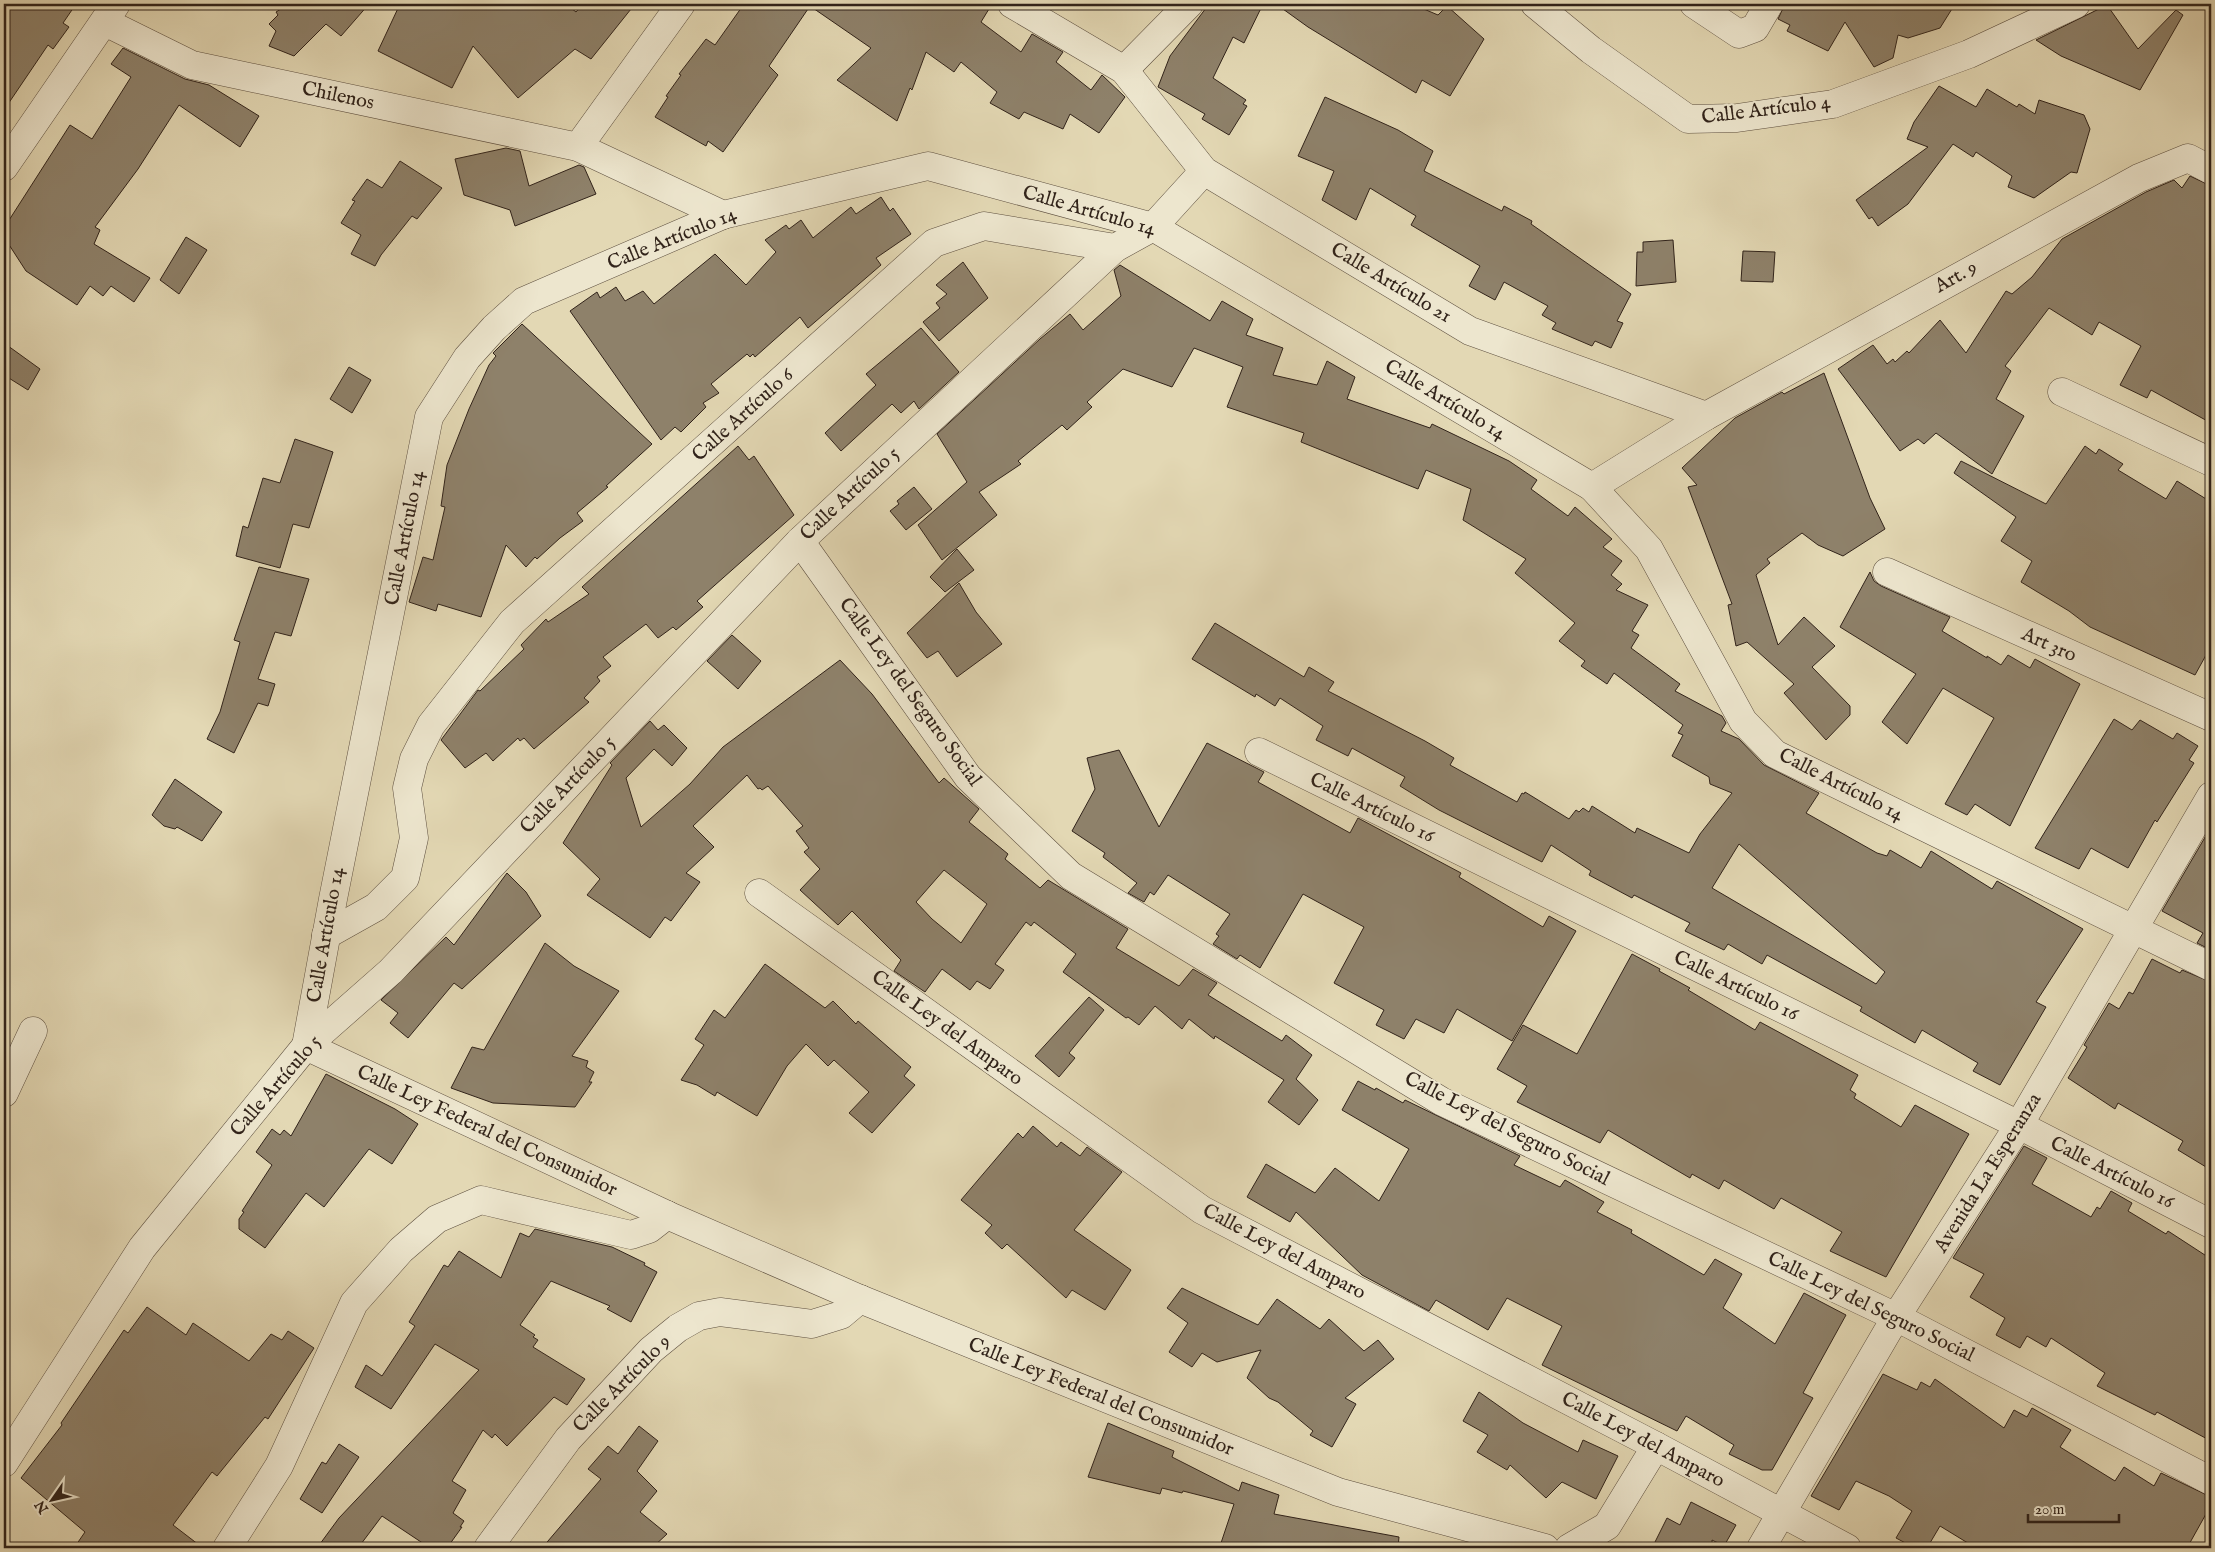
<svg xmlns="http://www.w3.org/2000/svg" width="2215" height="1552" font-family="'IM FELL English',serif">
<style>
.building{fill:#8e816a;stroke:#31231a;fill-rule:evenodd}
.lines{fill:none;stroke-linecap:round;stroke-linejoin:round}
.minor-casing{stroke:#5e5040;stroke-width:29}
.tertiary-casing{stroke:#5e5040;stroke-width:29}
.minor{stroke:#ede6ce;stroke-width:28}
.tertiary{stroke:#ede6ce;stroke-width:28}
.labels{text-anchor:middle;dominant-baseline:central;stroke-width:4;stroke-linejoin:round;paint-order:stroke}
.street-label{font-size:20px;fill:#31231a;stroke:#ede6ce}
</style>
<rect width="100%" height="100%" fill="#e3d8b4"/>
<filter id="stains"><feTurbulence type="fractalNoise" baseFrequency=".004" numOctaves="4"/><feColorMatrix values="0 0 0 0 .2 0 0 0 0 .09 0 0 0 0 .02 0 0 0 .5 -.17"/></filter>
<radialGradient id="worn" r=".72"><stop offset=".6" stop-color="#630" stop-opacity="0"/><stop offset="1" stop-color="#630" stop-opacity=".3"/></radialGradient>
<g class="building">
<path d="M4,4H76L63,23L69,27L53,49L48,45L4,110Z"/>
<path d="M289,4H369L341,36L326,24L294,56L269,46L276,31L269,24L278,15L276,12Z"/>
<path d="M400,4H566L576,12L583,4H635L591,59L575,49L518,98L473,46L452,88L378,51Z"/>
<path d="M744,4H992L981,22L1021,52L1032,34L1063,52L1056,62L1091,90L1102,75L1125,97L1099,133L1070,114L1063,129L1024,112L1019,119L990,103L997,92L961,62L954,72L926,52L912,90L910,88L897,121L837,80L871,48L810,6L769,66L778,75L723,152L708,141L706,146L655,117L668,97L666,96L681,75L679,74L706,39L715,45Z"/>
<path d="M1209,4H1263L1244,43L1233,37L1213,78L1246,100L1243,104L1247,106L1229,135L1202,119L1205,114L1158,87L1170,56Z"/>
<path d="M1276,4H1412L1438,15L1447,6L1484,39L1450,96L1422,80L1416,93L1308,27Z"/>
<path d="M1785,4H1955L1940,28L1908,38L1898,35L1893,58L1874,67L1845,22L1828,51L1787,31L1790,25L1778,19Z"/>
<path d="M2107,5L2138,49L2176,10L2183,15L2140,90L2061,56L2036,40Z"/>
<path d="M123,48L185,79L209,85L259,116L240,147L179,105L138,169L95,227L100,230L94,244L150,278L134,302L111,286L103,296L90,286L77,305L26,271L4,237V228L70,125L92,139L131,77L111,64Z"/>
<path d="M1939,86L1976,107L1987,89L2017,107L2019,104L2035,114L2039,100L2084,115L2090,129L2077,173L2071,172L2034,198L2008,187L2012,176L1976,152L1973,157L1953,144L1908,204L1878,226L1872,217L1869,219L1856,200L1928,147L1907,139L1914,122Z"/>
<path d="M1325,97L1398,130L1433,151L1424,171L1502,211L1504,206L1532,221L1531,224L1631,294L1617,321L1623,323L1611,348L1595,341L1592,346L1552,329L1556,323L1542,315L1548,306L1504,282L1495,300L1469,286L1480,266L1411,225L1416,216L1370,188L1356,220L1322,200L1334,171L1298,156Z"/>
<path d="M506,148L520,151L529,186L579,165L584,167L596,194L515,226L510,210L464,195L455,159Z"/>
<path d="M400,161L442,188L417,219L412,216L381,255L375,266L351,254L361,235L341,223L355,201L352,200L367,179L382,188Z"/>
<path d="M2190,176L2211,186V423L2151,390L2147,398L2120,385L2141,346L2099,322L2092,335L2049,308L2005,366L2011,371L1996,399L2024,416L1992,474L1936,433L1924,444L1918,439L1900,451L1838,369L1873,345L1887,364L1893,359L1895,362L1907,351L1909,353L1940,320L1966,353L2006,291L2012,294L2032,277L2062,239L2146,192L2174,180L2182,188Z"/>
<path d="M881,197L890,211L893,208L911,234L876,258L881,265L808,328L800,317L755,357L753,354L750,357L747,354L711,384L719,393L703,403L706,407L681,432L675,427L661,440L570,311L597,292L600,298L616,287L625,301L643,291L654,304L715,254L746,285L776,252L765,240L786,225L789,229L801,220L813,238L851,207L856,214Z"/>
<path d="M186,237L207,250L179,294L160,280Z"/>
<path d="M1673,240L1676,282L1636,286L1637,252H1643V242Z"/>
<path d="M1743,251L1775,252L1773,282L1741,281Z"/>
<path d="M963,262L988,298L939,341L923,322L940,308L936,303L947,294L936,285Z"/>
<path d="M1120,265L1210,321L1222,301L1253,319L1246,335L1283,348L1273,375L1317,385L1327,361L1355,377L1347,399L1430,428L1432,424L1509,461L1537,480L1531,489L1568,516L1575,507L1612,539L1603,547L1622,561L1611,575L1622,584L1616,590L1648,605L1632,631L1639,635L1631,648L1680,684L1675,691L1722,716L1726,723L1721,731L1739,739L1764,765L1819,793L1806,813L1877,853L1887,856L1890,850L1921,868L1931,851L1992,889L1997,881L2083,929L2036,1002L2046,1007L2000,1085L1973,1071L1978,1063L1922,1030L1915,1043L1860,1011L1862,1007L1767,955L1762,964L1728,944L1724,950L1685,931L1690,923L1634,895L1632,898L1589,875L1591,871L1551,845L1542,862L1439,810L1400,786L1405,777L1352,748L1348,756L1316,740L1323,726L1280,698L1275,706L1256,694L1255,697L1192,659L1215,623L1304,677L1309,667L1334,682L1328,691L1425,741L1454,758L1450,765L1517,802L1522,793L1524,794L1525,792L1569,819L1576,810L1579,812L1583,808L1589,812L1592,806L1635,833L1637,828L1689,853L1700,834L1732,793L1710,784L1709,777L1672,756L1683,735L1678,733L1683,725L1614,673L1607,684L1581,666L1585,661L1559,641L1575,623L1515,573L1526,559L1463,520L1471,489L1426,470L1418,489L1301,442L1304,433L1227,407L1243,367L1194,348L1172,387L1123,369L1087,402L1092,407L1067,430L1062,425L1018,461L1021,464L979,492L997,515L942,560L918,525L967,482L937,434L1040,339L1070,314L1083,330L1121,296L1114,270ZM1739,844L1885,972L1876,984L1712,888Z"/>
<path d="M522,324L652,444L606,486L608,487L577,513L583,521L560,538L537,559L535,557L526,567L506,545L481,617L438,604L436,611L409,602L423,557L433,560L445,507L441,506L447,465L469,409L489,365L496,356L493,353Z"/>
<path d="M921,328L959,372L919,409L914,401L901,413L892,404L841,451L825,433L876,385L866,374Z"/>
<path d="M4,343L40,369L28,390L4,375Z"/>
<path d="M349,367L371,380L352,413L330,399Z"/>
<path d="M1824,373L1870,498L1885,529L1843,556L1818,545L1802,533L1767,559L1770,563L1756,575L1778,645L1804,617L1835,646L1812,667L1850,706V715L1826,740L1784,693L1794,684L1747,642L1736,646L1728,605L1732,604L1688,487L1697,485L1682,468L1735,418L1782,392L1784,394Z"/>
<path d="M295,439L333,452L309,528L293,524L280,568L236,556L243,526L248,528L263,478L280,483Z"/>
<path d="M738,446L749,460L754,456L794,515L697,601L703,607L676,630L673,627L658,638L646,624L603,657L611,666L597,677L600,681L584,698L589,702L534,749L524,738L520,741L518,738L493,761L486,753L465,768L441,740L478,690L480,691L524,649L521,645L546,619L548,622L589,594L582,587Z"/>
<path d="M2085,446L2096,454L2099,449L2123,464L2118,470L2166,499L2177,481L2211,502V646L2195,675L2090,627L2069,611L2021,582L2032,561L2001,541L2016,517L1954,473L1961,461L2046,504Z"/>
<path d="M914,487L932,509L906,530L890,511L899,504L897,501Z"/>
<path d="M957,549L974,570L945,592L930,577Z"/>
<path d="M259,567L309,579L291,636L275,632L258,679L275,684L268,706L258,703L234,753L207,739L220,712L240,642L234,640Z"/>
<path d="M1870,572L1874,581L1881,586L1950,617L1942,631L1987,658V656L2001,665L2008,655L2030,668L2035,659L2080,684L2010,826L1975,804L1967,815L1945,804L1994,718L1943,688L1907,744L1882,722L1916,674L1840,627Z"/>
<path d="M959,583L976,612L1002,644L957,677L938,651L927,658L907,633Z"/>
<path d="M732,635L761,661L738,689L707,661Z"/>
<path d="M840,660L872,694L939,783L944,778L979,809L969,822L1008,854L1005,859L1040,888L1048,880L1128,929L1116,948L1179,986L1193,969L1217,983L1208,995L1282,1041L1286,1035L1312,1055L1296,1079L1318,1100L1299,1125L1268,1102L1284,1080L1215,1036L1214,1039L1189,1019L1182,1029L1155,1006L1139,1025L1128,1017L1126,1018L1063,972L1076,954L1034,922L1031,926L1026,922L995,964L1004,970L990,989L977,981L970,990L942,969L925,992L894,971L901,960L852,911L838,925L800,890L820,869L804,852L809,848L796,831L803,826L768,786L762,790L760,788L758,789L747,775L693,826L714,847L686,873L700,882L671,921L665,917L650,938L587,895L600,879L563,843L612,765L610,763L650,721L658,730L664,725L687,748L672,766L654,749L626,778L641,827L690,784L723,747ZM944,870L987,904L961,943L932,919L916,902Z"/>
<path d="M2114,719L2132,730L2140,720L2173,739L2177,733L2198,746L2189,760L2194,763L2157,822L2155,820L2128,868L2091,848L2079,869L2035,848Z"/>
<path d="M1207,743L1264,772L1258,782L1350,833L1358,818L1461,873L1459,877L1543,927L1549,916L1576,931L1512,1041L1457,1009L1444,1033L1416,1019L1404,1039L1376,1025L1384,1010L1334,983L1364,927L1303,894L1260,968L1240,955L1237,959L1213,944L1219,936L1216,934L1230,914L1168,875L1154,895L1150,892L1144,902L1128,893L1137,883L1103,857L1105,853L1072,831L1095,789L1087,758L1119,750L1159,827Z"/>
<path d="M175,779L222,812L202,841L177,827L175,829L164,826L152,815Z"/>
<path d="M2211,827V950L2197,943L2203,933L2162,911Z"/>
<path d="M507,873L526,892L541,916L462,989L454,983L408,1038L390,1023L398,1013L381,1000L446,937L454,945Z"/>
<path d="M545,943L574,966L619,991L572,1056L588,1061L586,1067L594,1072L589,1082H592L575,1107L493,1103L451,1088L472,1047L484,1050Z"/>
<path d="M1632,954L1660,969L1659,971L1690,988L1688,990L1755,1030L1760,1022L1858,1075L1850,1090L1856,1094L1854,1098L1901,1127L1915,1105L1969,1134L1886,1277L1830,1251L1842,1232L1781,1198L1774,1209L1724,1180L1719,1189L1692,1174L1690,1178L1608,1130L1600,1143L1517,1102L1527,1086L1497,1069L1523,1025L1577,1054Z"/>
<path d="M2152,959L2180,973L2182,970L2211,982V1170L2178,1150L2183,1141L2118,1103L2115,1109L2068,1078L2087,1047L2084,1045L2109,1003L2119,1009L2129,992L2133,994Z"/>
<path d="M765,964L825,1008L833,1001L856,1024L858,1021L911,1067L904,1076L915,1085L872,1133L849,1113L869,1092L834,1060L828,1066L806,1044L787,1066L757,1116L717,1092L715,1096L697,1085L681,1080L704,1045L695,1039L714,1010L725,1018Z"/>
<path d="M1089,997L1104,1010L1069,1053L1075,1058L1059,1077L1035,1056Z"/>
<path d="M326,1074L395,1109L418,1124L392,1164L369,1149L324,1207L306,1193L265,1248L239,1229V1219L244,1212L242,1211L272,1165L256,1152L272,1129L280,1135L284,1130L291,1136Z"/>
<path d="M1358,1081L1375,1090L1376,1088L1403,1103L1405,1100L1520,1156L1514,1165L1560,1187L1565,1180L1604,1202L1597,1212L1632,1230L1631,1233L1704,1275L1715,1259L1742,1274L1723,1308L1775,1344L1804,1293L1846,1315L1803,1393L1813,1398L1772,1470H1762L1729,1454L1734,1445L1686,1416L1677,1431L1542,1365L1562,1326L1507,1298L1488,1330L1436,1300L1429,1311L1362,1275L1296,1212L1290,1222L1247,1197L1266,1164L1315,1193L1335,1168L1379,1201L1409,1149L1342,1110Z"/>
<path d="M1033,1126L1057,1147L1061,1142L1080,1156L1087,1147L1122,1172L1074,1230L1131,1270L1105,1310L1072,1290L1066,1298L1007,1244L1002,1249L985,1233L992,1225L961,1200L1018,1133L1023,1138Z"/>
<path d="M2024,1146L2047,1158L2032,1184L2091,1217L2097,1207L2100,1209L2111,1191L2132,1203L2128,1211L2166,1234L2168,1231L2211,1259V1441L2157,1412L2155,1415L2097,1386L2105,1373L2051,1338L2046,1347L2027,1336L2020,1348L1996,1335L2005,1318L1970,1297L1984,1274L1953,1258Z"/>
<path d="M535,1229L612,1247L645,1263L644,1265L657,1272L631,1322L607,1309L610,1306L551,1281L520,1325L535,1335L533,1337L538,1340L533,1347L585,1379L567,1405L554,1397L507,1446L495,1434L492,1438L483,1430L452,1481L466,1490L453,1513L464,1521L460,1527H462L447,1548H430L382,1516L358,1548H317L339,1518L479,1370L435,1344L391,1409L355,1387L366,1365L382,1376L415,1326L409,1322L444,1265L448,1267L459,1251L501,1278L520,1233L529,1237Z"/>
<path d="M1182,1288L1258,1325L1277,1299L1320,1329L1329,1319L1364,1351L1378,1340L1394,1359L1345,1398L1356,1404L1332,1447L1310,1435L1313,1431L1278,1402L1269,1398L1247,1378L1261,1350L1217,1362L1202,1353L1192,1367L1169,1352L1188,1323L1167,1308Z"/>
<path d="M147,1307L186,1335L193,1323L249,1361L271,1334L282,1340L288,1331L314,1348L268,1419L265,1417L217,1476L212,1472L173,1525L203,1548H74L85,1532L21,1478L62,1425L61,1423L124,1330L128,1333Z"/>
<path d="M1883,1374L1917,1390L1921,1382L1930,1387L1935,1379L2004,1428L2014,1410L2027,1417L2032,1408L2071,1430L2060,1447L2115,1481L2124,1467L2154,1486L2161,1473L2211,1497V1505L2187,1548H1976L1940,1526L1927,1548H1915L1896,1538L1912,1511L1889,1496L1856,1481L1839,1510L1811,1496Z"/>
<path d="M1479,1392L1523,1423L1578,1452L1583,1440L1618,1456L1596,1499L1562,1482L1546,1498L1510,1465L1507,1470L1477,1452L1488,1435L1463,1421Z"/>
<path d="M1108,1423L1174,1451L1172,1457L1239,1491L1242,1482L1279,1495L1274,1514L1399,1537L1398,1548H1234L1221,1543L1234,1504L1183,1491L1182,1493L1162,1488L1160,1494L1088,1477Z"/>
<path d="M639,1426L658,1441L637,1471L657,1491L640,1512L667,1534L652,1548H542L601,1479L588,1469L608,1446L618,1454Z"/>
<path d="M339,1444L359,1457L322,1513L300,1499L322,1462L326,1464Z"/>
<path d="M1691,1502L1736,1525L1724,1546L1712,1540V1542L1723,1548H1652L1667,1518L1680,1525Z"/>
</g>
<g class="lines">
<g class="minor-casing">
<g id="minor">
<path d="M1012,4L1124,70L1204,171L1470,331L1706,416"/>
<path d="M1535,4L1591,50L1688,119L1737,118L1833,104L1969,54L2076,4"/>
<path d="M1694,4L1739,34L1755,28L1769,4"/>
<path d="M105,22L192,65L578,147L723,215"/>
<path d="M1124,70L1189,4"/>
<path d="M578,147L681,4"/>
<path d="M4,167L116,4"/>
<path d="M2062,392L2211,462"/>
<path d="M1592,487L1706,416L2139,178L2188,158L2211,170"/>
<path d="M800,541L968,777L1071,876L1441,1101L1896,1317L2211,1481"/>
<path d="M1887,572L2211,717"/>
<path d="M1259,752L2019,1125L2211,1224"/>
<path d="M759,893L1202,1210L1656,1446L1847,1548"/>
<path d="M326,935L376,907L405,878L414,838L407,788L414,759L431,725L512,622L934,243L984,226L1115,248"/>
<path d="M306,1046L333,899L429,417L467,358L494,328L524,301L723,215L928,166L1153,227L1592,487L1649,549L1743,721L1775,754L2211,967"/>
<path d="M306,1046L667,1215L860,1299L1338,1492L1545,1548"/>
<path d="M4,1093L33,1031"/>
<path d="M4,1463L142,1248L306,1046L391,971L800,541L1115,248L1153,227L1204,171"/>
<path d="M227,1548L279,1466L354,1303L401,1250L437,1219L481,1200L631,1235L649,1229L667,1215"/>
<path d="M488,1548L568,1439L651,1350L678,1328L699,1316L720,1312L812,1324L841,1315L860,1299"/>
<path d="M1569,1548L1607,1526L1656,1446"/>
</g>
</g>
<g class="tertiary-casing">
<path id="tertiary" d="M1761,1548L1896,1317L2019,1125L2211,796"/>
</g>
<use href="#minor" class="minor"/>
<use href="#tertiary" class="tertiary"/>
</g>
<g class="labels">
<g class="street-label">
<text transform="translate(338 96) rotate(12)">Chilenos</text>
<text transform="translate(1766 110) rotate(-7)">Calle Artículo 4</text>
<text transform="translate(1089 211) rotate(16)">Calle Artículo 14</text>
<text transform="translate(672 239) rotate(-22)">Calle Artículo 14</text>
<text transform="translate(1956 277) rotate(-29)">Art. 9</text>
<text transform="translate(1391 283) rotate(31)">Calle Artículo 21</text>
<text transform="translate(1445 400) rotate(31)">Calle Artículo 14</text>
<text transform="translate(743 415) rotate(-42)">Calle Artículo 6</text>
<text transform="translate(850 494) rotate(-43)">Calle Artículo 5</text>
<text transform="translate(405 538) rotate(-79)">Calle Artículo 14</text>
<text transform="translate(2049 645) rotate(24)">Art 3ro</text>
<text transform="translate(910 692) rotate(54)">Calle Ley del Seguro Social</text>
<text transform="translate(568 785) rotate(-46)">Calle Artículo 5</text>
<text transform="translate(1841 785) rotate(27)">Calle Artículo 14</text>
<text transform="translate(1372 808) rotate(26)">Calle Artículo 16</text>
<text transform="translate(326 935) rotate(-80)">Calle Artículo 14</text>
<text transform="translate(1736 986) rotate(26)">Calle Artículo 16</text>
<text transform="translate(947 1028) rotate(36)">Calle Ley del Amparo</text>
<text transform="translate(276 1086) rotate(-49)">Calle Artículo 5</text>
<text transform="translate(1507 1129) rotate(27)">Calle Ley del Seguro Social</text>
<text transform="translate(487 1131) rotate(25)">Calle Ley Federal del Consumidor</text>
<text transform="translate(1988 1173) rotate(-58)">Avenida La Esperanza</text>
<text transform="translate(2112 1173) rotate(27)">Calle Artículo 16</text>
<text transform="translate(1284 1252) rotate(28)">Calle Ley del Amparo</text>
<text transform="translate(1871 1307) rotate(26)">Calle Ley del Seguro Social</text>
<text transform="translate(622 1384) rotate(-45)">Calle Artículo 9</text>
<text transform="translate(1101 1397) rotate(22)">Calle Ley Federal del Consumidor</text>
<text transform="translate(1643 1440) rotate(28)">Calle Ley del Amparo</text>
</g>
</g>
<rect width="2215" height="1552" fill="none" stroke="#e3d8b4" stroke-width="20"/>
<rect x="5" y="5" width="2205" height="1542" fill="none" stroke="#31231a" stroke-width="2.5"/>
<rect x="10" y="10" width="2195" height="1532" fill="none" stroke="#31231a"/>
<g transform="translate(52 1500) rotate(236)" stroke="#ede6ce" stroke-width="4" paint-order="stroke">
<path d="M0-4L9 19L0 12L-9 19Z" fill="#31231a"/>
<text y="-8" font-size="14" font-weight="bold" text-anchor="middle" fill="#31231a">N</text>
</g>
<path d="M2028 1514v8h91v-8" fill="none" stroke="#31231a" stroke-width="2.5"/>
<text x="2035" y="1514" font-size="15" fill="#31231a" stroke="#ede6ce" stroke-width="4" paint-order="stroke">20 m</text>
<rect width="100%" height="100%" filter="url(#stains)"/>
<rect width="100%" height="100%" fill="url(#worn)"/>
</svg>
